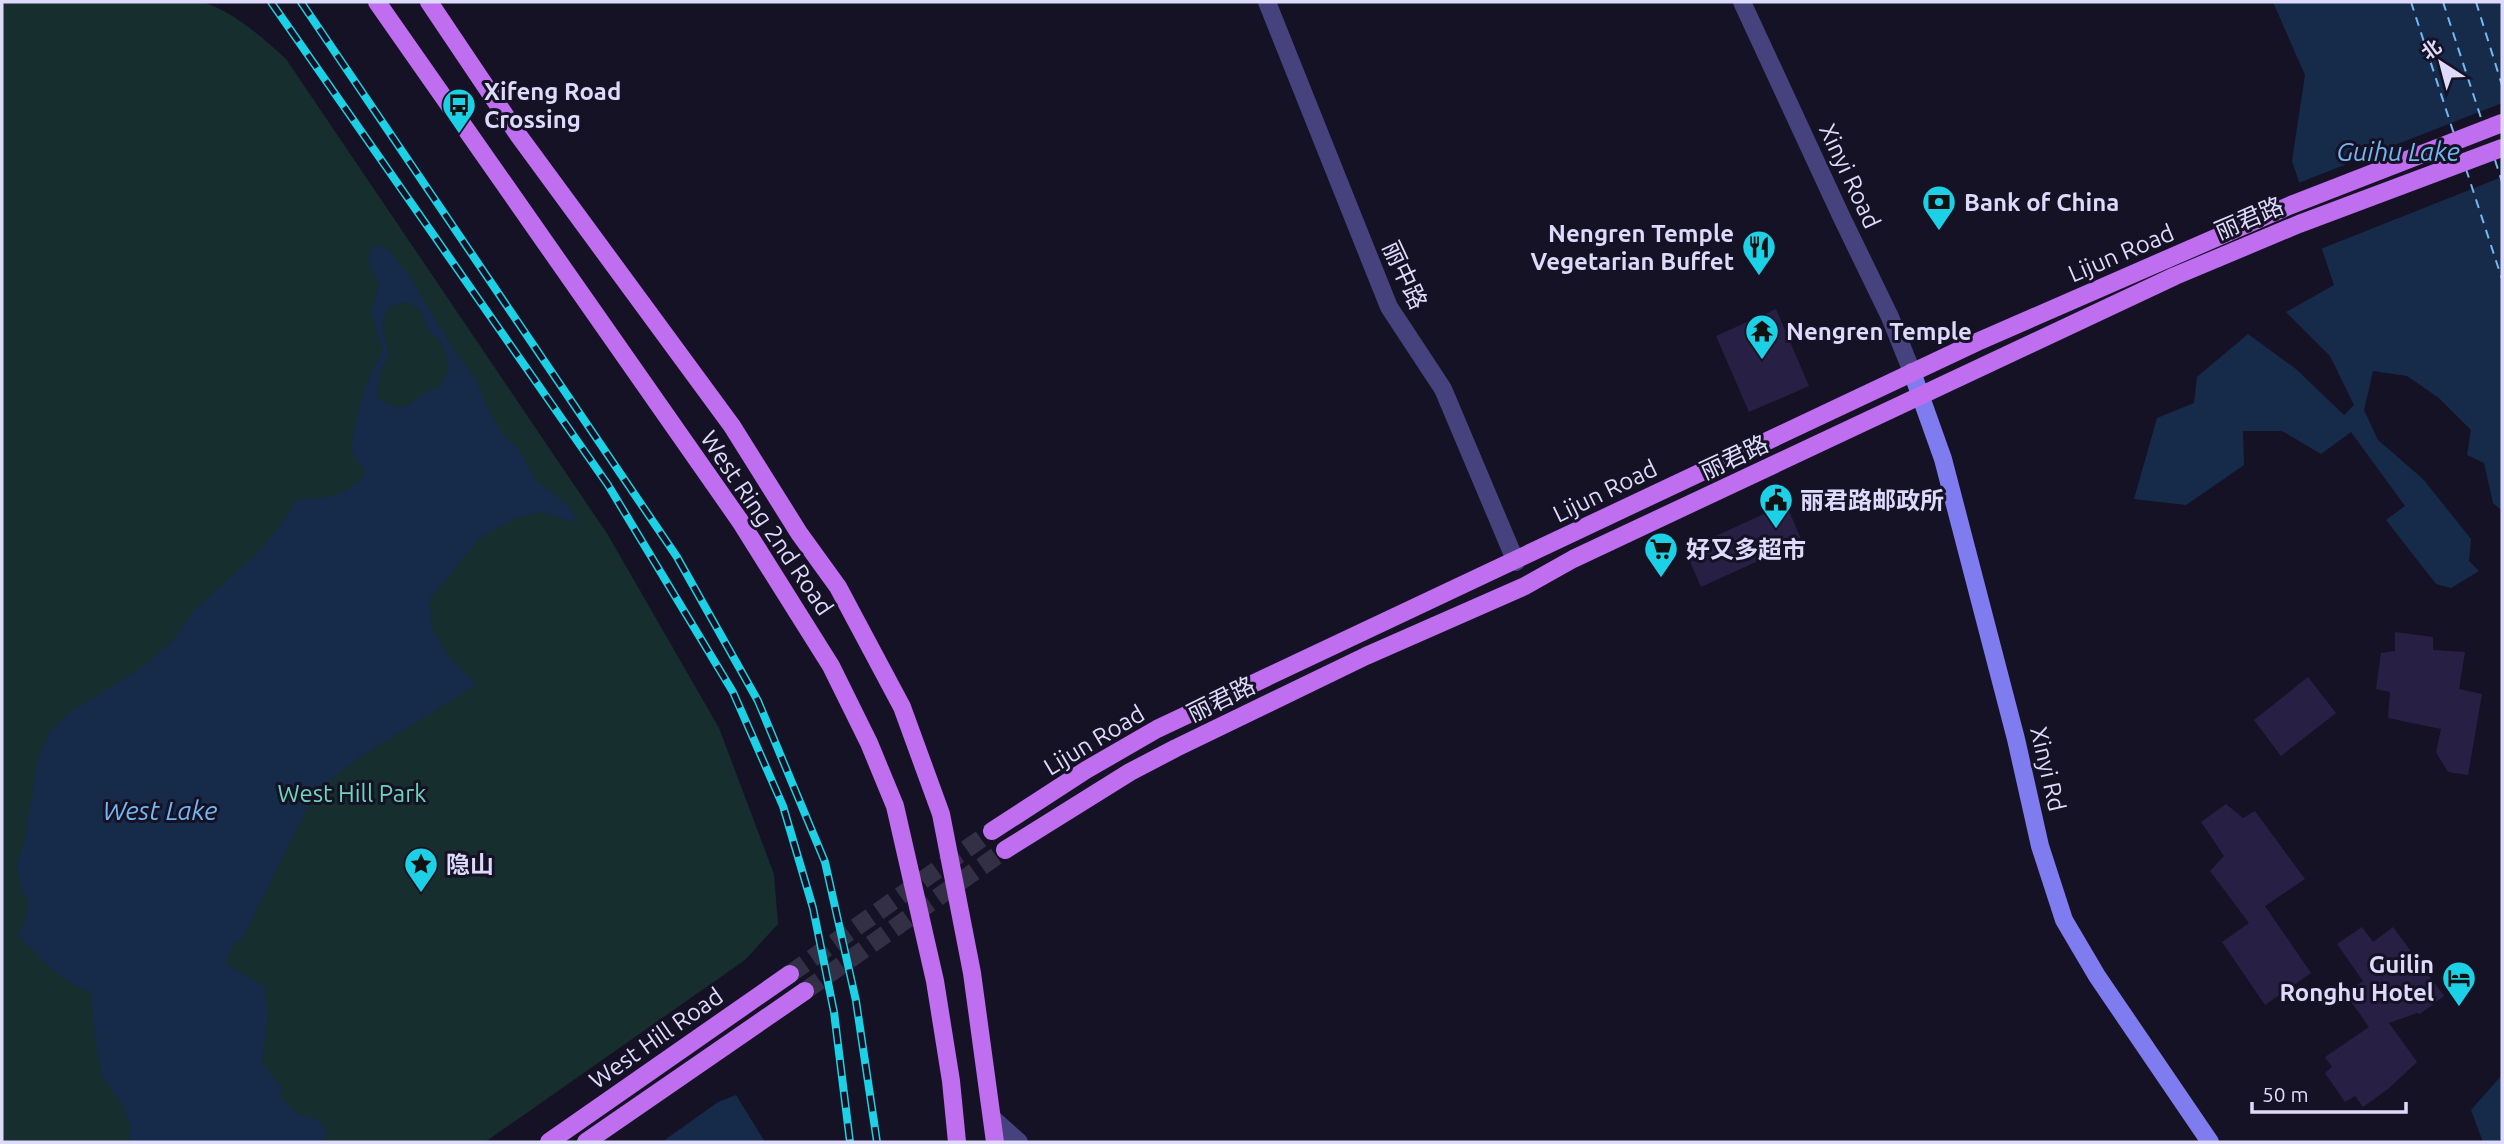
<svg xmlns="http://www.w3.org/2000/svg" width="2504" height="1144" font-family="Ubuntu,'Noto Sans SC',sans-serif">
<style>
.green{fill:#162e2d}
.water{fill:#162b4a;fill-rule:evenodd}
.pier{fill:#151225}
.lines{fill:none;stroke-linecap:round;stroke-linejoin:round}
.ferry{stroke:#74b6ef;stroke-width:2;stroke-dasharray:9 7;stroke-linecap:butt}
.building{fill:#272044}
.primary-tunnel{stroke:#333045;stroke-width:18;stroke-dasharray:18 9;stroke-linecap:butt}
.minor{stroke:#45427e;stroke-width:18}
.tertiary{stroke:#45427e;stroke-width:18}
.secondary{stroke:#7f7cf0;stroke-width:18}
.primary{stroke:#be6eee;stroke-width:18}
.rail-casing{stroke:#1cd1e5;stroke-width:8}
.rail{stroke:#151225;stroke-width:5;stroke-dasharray:16;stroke-linecap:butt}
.labels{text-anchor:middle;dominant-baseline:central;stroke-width:6;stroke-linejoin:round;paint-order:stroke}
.poi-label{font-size:24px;font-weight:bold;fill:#dedafb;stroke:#151225;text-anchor:start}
.street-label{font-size:24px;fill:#dedafb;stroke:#151225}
.park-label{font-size:24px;fill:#6ed3b9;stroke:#151225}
.water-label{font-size:26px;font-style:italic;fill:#74b6ef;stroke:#151225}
</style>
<rect width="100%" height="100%" fill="#151225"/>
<path class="green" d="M2,2H203C235,13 262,37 286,59L608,535L719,728L774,874L778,924L745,960L485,1142H2Z"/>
<g class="water">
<path d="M2273,2H2502V511L2493,503L2484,463L2467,455L2471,430L2439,398L2407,376L2373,371L2364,410L2378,440L2423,479L2471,539L2469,561L2479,571L2451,588L2436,584L2386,520L2405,506L2351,432L2321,454L2282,431H2243L2244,465L2186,505L2134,499L2157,418L2194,403L2197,377L2248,334L2296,369L2344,415L2354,405L2330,356L2286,312L2334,285L2292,161L2305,75Z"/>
<path d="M373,245L388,249L409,276L456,353L476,379L485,403L501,432L519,450L537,482L566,503L579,523L540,512L516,518L479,538L429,600L433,632L452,661L477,684L360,757L329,781L306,810L242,940L233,943L226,964L264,986L268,1013L262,1063L282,1088L280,1097L298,1114L320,1121L328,1135L320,1142H129L131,1128L121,1102L102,1077L94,1028L91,993C56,978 44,962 18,935L26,920L28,900L21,889L17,865L25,838L38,757L51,731L70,712L140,669L173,641L192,613L260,550L278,529L296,500C329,497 341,499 366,474L351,450C358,409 362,388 383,351L371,313L379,285L368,260ZM405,302L420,309L429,332L440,340L448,359V371L440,387L425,393L408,406L394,407L377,398L379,375L389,356L382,323L388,307Z"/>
<path d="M2502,1075V1138L2498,1142H2483L2471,1110Z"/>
<path d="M736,1095L765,1142H662L718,1102Z"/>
</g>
<path class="pier" d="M2502,103V177L2318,250L2296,184Z"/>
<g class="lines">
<g class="ferry">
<path d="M2411,2L2454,134"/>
<path d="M2443,2L2482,121"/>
<path d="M2476,2L2502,85"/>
<path d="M2495,160L2502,182"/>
<path d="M2466,169L2502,279"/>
</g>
</g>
<g class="building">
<path d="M1776,309L1809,386L1749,412L1716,336Z"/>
<path d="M1786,504L1802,541L1701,587L1685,550Z"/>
<path d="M2395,632L2433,637V650L2465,652L2459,689L2482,694L2468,775L2448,772L2436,752L2441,729L2388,718L2390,692L2376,689L2381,653L2395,651Z"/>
<path d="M2308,677L2336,713L2281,756L2254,720Z"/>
<path d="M2226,804L2243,818L2255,811L2305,879L2265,906L2311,973L2265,1005L2222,942L2249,923L2210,871L2224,856L2201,822Z"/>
<path d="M2362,927L2373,942L2393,927L2444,996L2420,1014L2417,1013L2389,1023L2417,1062L2388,1089L2363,1107L2355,1096L2345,1102L2325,1073L2332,1067L2325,1057L2369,1027L2345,993L2363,981L2337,944Z"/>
</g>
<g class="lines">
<g class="primary-tunnel">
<path d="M790,974L992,831"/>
<path d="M805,991L1005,850"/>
</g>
<g class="minor">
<path d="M1267,2L1389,307L1443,389L1516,562"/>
<path d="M992,1118L1019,1142"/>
</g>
<path class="tertiary" d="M1742,2L1842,218L1890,317L1912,372"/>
<path class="secondary" d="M1912,372L1943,459L2016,739L2040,846L2064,920L2097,976L2210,1142"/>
<g class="primary">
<path d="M377,2L740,521L831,666L869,743L895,806L935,981L951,1081L957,1142"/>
<path d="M429,2L519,136L732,426L799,533L838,587L902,707L941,814L972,973L995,1142"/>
<path d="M992,831L1086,770L1157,729L1977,342L2291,205L2502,123"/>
<path d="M1005,850L1130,772L1176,748L1366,656L1525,586L1573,559L2175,276L2299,224L2502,148"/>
<path d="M549,1142L790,974"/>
<path d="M586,1142L805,991"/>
</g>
<g class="rail-casing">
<g id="rail">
<path d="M271,2L608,485L733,692L783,806L813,908L834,1012L850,1142"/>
<path d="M301,2L677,557L758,701L825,862L856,1001L877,1142"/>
</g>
</g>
<use href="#rail" class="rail"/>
</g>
<defs>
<g id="bus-pin" transform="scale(1.75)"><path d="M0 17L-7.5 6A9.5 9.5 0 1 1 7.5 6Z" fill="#1cd1e5" stroke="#151225"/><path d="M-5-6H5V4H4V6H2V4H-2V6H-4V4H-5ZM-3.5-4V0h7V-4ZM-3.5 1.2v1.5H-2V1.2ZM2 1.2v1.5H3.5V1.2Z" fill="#111"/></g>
<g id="bank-pin" transform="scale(1.75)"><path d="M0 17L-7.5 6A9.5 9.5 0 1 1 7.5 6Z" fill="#1cd1e5" stroke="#151225"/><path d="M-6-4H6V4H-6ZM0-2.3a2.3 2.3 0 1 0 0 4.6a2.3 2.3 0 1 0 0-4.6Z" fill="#111"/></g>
<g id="restaurant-pin" transform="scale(1.75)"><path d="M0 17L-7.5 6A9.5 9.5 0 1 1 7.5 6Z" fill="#1cd1e5" stroke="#151225"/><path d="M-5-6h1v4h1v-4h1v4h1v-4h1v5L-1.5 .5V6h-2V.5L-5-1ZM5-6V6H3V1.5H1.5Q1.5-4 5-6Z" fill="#111"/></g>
<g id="temple-pin" transform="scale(1.75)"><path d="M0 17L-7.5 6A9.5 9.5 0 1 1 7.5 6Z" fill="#1cd1e5" stroke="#151225"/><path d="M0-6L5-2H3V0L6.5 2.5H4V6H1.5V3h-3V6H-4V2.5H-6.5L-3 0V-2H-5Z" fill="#111"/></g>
<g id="civic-pin" transform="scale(1.75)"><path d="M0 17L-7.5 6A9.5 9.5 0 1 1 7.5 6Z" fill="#1cd1e5" stroke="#151225"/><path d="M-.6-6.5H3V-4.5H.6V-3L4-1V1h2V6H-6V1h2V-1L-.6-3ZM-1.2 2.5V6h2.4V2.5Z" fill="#111"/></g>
<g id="supermarket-pin" transform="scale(1.75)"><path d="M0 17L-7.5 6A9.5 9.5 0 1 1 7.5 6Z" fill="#1cd1e5" stroke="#151225"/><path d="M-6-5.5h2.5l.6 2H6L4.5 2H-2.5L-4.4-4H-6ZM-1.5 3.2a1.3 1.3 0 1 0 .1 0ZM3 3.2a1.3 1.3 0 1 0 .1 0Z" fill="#111"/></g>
<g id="sight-pin" transform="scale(1.75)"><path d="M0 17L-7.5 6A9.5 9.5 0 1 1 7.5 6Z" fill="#1cd1e5" stroke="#151225"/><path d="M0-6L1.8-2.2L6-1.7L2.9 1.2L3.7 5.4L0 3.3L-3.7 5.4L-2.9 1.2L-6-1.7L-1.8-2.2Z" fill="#111"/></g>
<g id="hotel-pin" transform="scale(1.75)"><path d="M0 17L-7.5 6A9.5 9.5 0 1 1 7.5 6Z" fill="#1cd1e5" stroke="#151225"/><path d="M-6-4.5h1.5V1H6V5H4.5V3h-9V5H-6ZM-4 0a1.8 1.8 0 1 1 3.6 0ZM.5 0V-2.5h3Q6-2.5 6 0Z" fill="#111"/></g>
</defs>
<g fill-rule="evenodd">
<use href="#bus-pin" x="459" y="105"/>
<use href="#bank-pin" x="1939" y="202"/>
<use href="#restaurant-pin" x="1759" y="247"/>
<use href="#temple-pin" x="1762" y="331"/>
<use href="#civic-pin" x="1776" y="500"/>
<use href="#supermarket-pin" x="1661" y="549"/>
<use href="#sight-pin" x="421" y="864"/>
<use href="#hotel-pin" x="2459" y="978"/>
</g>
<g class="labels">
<g class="poi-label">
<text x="484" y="91">Xifeng Road<tspan x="484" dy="28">Crossing</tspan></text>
<text x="1964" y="202">Bank of China</text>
<text x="1734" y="233" text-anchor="end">Nengren Temple<tspan x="1734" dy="28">Vegetarian Buffet</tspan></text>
<text x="1786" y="331">Nengren Temple</text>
<text x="1800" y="500">丽君路邮政所</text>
<text x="1686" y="549">好又多超市</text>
<text x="446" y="864">隐山</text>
<text x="2434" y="964" text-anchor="end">Guilin<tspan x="2434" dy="28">Ronghu Hotel</tspan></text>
</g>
<g class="street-label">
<text transform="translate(1850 176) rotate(65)">Xinyi Road</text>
<text transform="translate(2249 218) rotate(-23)">丽君路</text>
<text transform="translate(2121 253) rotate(-23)">Lijun Road</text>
<text transform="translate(1405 275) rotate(65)">丽中路</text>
<text transform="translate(1734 457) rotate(-25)">丽君路</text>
<text transform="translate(1605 491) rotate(-26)">Lijun Road</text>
<text transform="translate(767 523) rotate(56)">West Ring 2nd Road</text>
<text transform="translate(1221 699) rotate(-26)">丽君路</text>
<text transform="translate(1094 740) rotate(-31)">Lijun Road</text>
<text transform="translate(2048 769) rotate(77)">Xinyi Rd</text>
<text transform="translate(656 1038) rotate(-35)">West Hill Road</text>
</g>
<g class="park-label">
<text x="352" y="793">West Hill Park</text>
</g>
<g class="water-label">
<text x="2398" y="151">Guihu Lake</text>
<text x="160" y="810">West Lake</text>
</g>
</g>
<rect width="2504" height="1144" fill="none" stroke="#dedafb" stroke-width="7"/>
<g transform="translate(2441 63) rotate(324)" stroke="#151225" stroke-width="5" paint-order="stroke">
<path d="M0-5L12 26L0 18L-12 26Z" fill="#dedafb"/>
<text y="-10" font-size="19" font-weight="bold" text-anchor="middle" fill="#dedafb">北</text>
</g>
<path d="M2252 1102v10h154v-10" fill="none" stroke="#dedafb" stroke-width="3.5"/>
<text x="2262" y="1102" font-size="21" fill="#dedafb" stroke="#151225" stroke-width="5" paint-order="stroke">50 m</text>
</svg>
